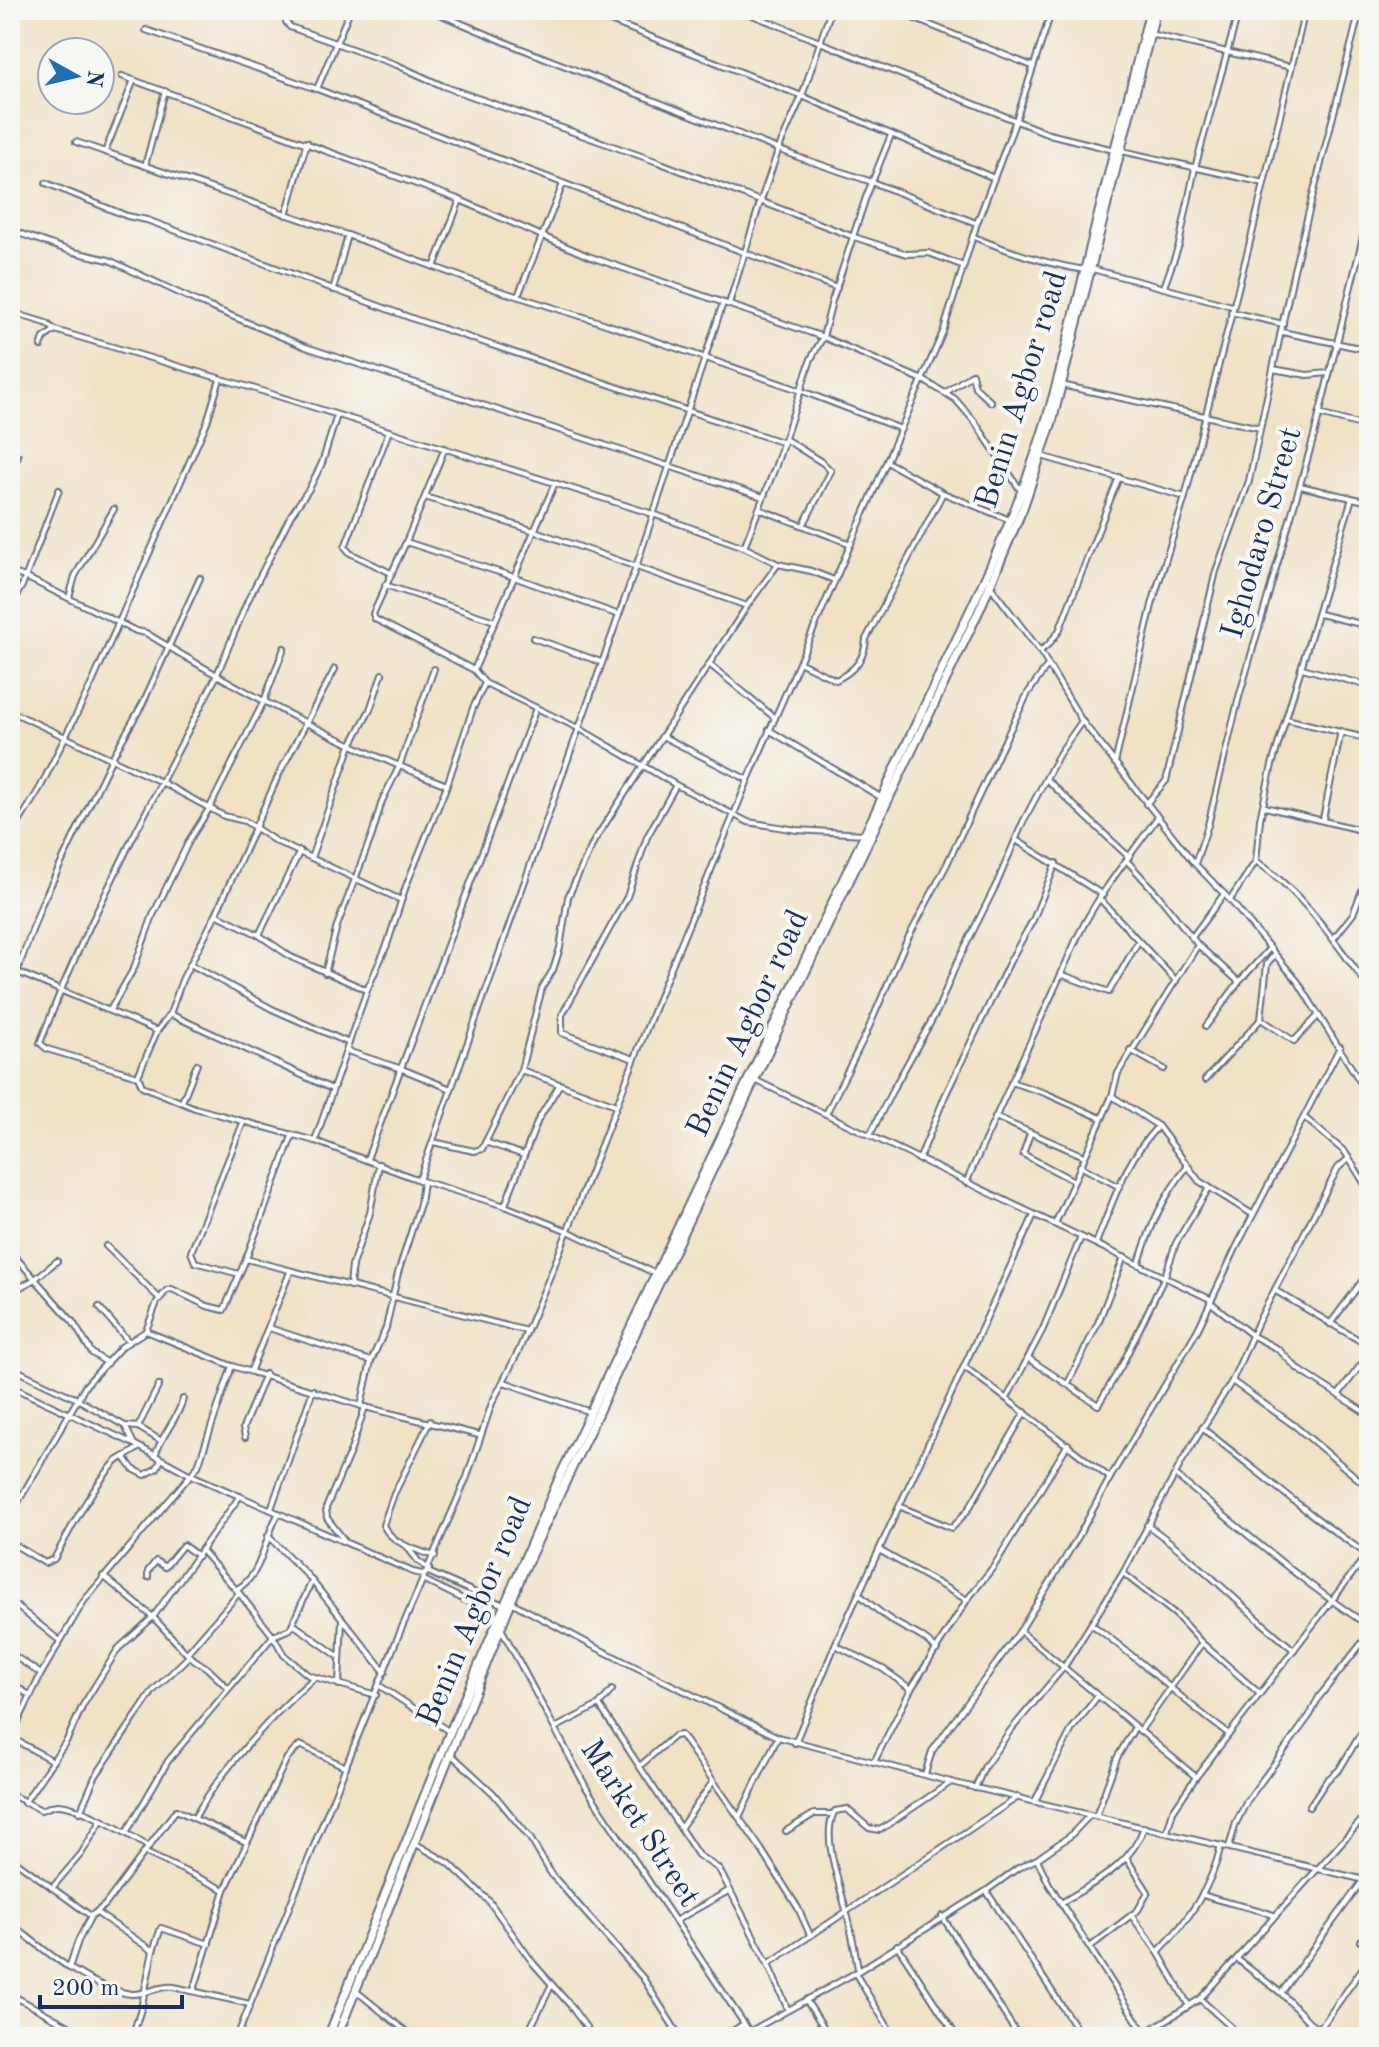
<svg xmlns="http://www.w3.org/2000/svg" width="1379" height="2047" font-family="'Old Standard TT',serif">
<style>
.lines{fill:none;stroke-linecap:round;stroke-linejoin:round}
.minor-casing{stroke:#666e82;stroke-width:8}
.trunk-casing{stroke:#666e82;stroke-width:11}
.minor{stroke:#fff;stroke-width:4}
.trunk{stroke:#fff;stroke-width:7}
.labels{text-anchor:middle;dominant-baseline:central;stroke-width:8;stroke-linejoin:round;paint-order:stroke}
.street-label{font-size:32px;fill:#1b2f5e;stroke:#f6f6f2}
</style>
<rect width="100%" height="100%" fill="#f6f6f2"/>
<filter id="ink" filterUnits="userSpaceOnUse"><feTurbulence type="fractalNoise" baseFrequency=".0125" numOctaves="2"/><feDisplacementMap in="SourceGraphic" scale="16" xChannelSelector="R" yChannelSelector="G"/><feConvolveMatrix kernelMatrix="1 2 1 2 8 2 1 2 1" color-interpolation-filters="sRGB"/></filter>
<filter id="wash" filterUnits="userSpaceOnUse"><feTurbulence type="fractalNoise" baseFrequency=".006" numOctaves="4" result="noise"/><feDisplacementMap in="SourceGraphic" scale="32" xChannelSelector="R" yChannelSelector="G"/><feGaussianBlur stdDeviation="1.8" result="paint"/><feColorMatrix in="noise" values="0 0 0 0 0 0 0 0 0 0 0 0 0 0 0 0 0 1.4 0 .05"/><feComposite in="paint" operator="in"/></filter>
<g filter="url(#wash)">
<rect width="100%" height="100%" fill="#f1e2c6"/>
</g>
<g filter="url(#ink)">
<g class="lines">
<g class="minor-casing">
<g id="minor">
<path d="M290,10L286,22L290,27L397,65L443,86L658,162L854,237L907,254L929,253L964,266"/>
<path d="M430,10L517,47L798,157L872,182L976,223"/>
<path d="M582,10L802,96L994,178"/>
<path d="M740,10L1049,134L1114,150"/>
<path d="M893,10L1032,66"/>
<path d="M146,30L317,89L837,288"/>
<path d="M1150,34L1291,67"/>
<path d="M122,76L460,200L588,256L823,337L923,380L955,399L975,422L1021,491"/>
<path d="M317,89L350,10"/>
<path d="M76,142L350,236L497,290L600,322L802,391L901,429"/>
<path d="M1122,151L1264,183"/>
<path d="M105,152L134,80"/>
<path d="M145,166L165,91"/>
<path d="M46,183L127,216L147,220L414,319L784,443"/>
<path d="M286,215L307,142"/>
<path d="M10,230L70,251L109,260L198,302L306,347L763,497"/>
<path d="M974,237C1010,252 1046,264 1085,270"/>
<path d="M434,267L460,200"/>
<path d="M1092,269L1232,306"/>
<path d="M1164,287L1179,245L1195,168L1239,10"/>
<path d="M333,290L348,235"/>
<path d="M518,296L563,184"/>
<path d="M729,304L760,203L779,148L802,96L831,10"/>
<path d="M10,312L46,323L55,330L249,387L653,514L744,547L778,564L811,571L834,580"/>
<path d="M1231,312L1283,324"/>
<path d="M1282,332L1369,350"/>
<path d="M41,346L44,338L55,330"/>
<path d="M1273,369L1307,375L1329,373"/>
<path d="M1061,385L1260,428"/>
<path d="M945,393L972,374L975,387L991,402"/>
<path d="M1319,414L1369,427"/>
<path d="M389,431L345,547L350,553L391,573"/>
<path d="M785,439L823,463L831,471L804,524"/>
<path d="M445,448L406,542L373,614L375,619L474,670L485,683L580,729L676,785L748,822L797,830L864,834"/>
<path d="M1041,456L1185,497"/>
<path d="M887,462L943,493L1010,520"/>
<path d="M10,474L18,456"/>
<path d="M1300,486L1369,502"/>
<path d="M425,497L535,531L747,606"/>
<path d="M759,509L851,544"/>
<path d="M406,542L514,577L619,615"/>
<path d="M744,547L776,465L811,359L823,337L832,301L866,197L891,135"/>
<path d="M10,572L25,577L136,631L146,633C243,693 341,745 447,785"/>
<path d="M385,585L495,621"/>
<path d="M991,587L1040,651L1082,721L1195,864L1230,900L1298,982L1369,1096"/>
<path d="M69,598L75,576L114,509"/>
<path d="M10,606L22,586L59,490"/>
<path d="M1319,614L1369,626"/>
<path d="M533,638L601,662"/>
<path d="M1040,651L1049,644L1059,631L1119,477"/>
<path d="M801,663L836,680C854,671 865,659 866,639L943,493"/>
<path d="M709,664L775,718"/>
<path d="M1302,668L1369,686"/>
<path d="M335,669L280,772L216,914L182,980L170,1014L157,1031L138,1076L142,1086L195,1108L315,1141L419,1180L505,1206L568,1231L656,1274"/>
<path d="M474,670L555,483"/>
<path d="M10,711L163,783L224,816L245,821L275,841L401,900"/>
<path d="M1286,719L1369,739"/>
<path d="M10,723L15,714"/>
<path d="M769,730L882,798"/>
<path d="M662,736L748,780"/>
<path d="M1115,763L1153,601L1185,497L1253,230L1305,10"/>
<path d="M1046,779L1129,857"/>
<path d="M1146,804L1166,781L1216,571L1249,481L1294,270L1360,10"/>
<path d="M1265,807L1369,832"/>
<path d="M1323,819L1341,731"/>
<path d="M10,837L40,788L93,681L207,422L220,379"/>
<path d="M1016,840L1103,895"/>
<path d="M311,858L351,745L370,710L382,674"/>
<path d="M1256,861C1304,894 1335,942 1369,988"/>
<path d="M1195,864L1208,825L1239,697L1314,436L1369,213"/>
<path d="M1100,899L1176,981"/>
<path d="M1230,900L1256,861L1260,819L1272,765L1352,498"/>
<path d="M216,914L259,935L291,957L367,990"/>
<path d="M259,935L300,851"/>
<path d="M1193,936L1224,894"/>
<path d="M1334,938L1353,914L1369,872"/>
<path d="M1198,945L1238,981"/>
<path d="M192,965L272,1009L349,1043"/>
<path d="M10,969L157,1031"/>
<path d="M17,972L42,903L112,758L143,703L200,578"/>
<path d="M325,973L337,926L372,835L382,801L399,767L434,669"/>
<path d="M1063,975L1109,992L1138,942"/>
<path d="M10,987L19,972"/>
<path d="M110,1010L134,968L153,915L190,839L209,809L264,701L284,648"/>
<path d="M170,1014L332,1089"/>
<path d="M1261,1019L1294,1041L1318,1016"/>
<path d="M1206,1026L1239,982L1270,948"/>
<path d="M1130,1050L1164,1069"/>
<path d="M347,1051L402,1069L451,1089"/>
<path d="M634,1059L562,1033V1015L627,897L647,837L676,785"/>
<path d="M521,1070L616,1105"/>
<path d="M138,1076L47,1049L40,1043L61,990L84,938L132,839L216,677L248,600L291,515L309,489L322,463L337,415"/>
<path d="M755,1080L1210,1299"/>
<path d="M1205,1080L1261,1019L1267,964L1274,955"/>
<path d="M1011,1082L1045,1093L1101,1118"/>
<path d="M1112,1096L1158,1126L1199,1181L1252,1214"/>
<path d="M182,1102L197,1064"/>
<path d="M826,1114L866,1034L905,944L947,864L1006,738L1028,693L1048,665"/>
<path d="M995,1117L1084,1156"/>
<path d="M1305,1118L1345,1152L1369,1191"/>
<path d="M1030,1134L1023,1154L1074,1181"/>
<path d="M870,1135L892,1091L937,1011L956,965L997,883L1023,822L1059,754L1082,721"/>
<path d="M315,1141L367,990L387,945L406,886L447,785L473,708L485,683"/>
<path d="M433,1142L474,1151L482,1149L521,1070L542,988L553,970L560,948L568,897L594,841L747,606L778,564"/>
<path d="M485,1142L524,1155"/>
<path d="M367,1159L536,708"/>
<path d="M919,1160L945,1096L1010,961L1033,920L1056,863"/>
<path d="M1080,1166L1118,1186"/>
<path d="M419,1180L636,567L723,303"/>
<path d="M966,1183C1001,1103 1039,1025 1073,947C1093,900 1128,859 1157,818"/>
<path d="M505,1205L538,1120L560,1084"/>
<path d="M1055,1224L1112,1096L1118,1073L1198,945L1158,895L1127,861"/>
<path d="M1096,1243C1114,1200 1124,1162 1158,1126"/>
<path d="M106,1246L159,1298"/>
<path d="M10,1251L35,1279L10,1293"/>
<path d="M246,1259L527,1331"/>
<path d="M57,1261L35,1279L73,1322L92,1353L107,1363"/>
<path d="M1139,1263C1150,1227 1163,1196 1188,1166"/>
<path d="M239,1274L195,1262L191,1252L243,1123"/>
<path d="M350,1286L352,1265L370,1213L379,1164"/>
<path d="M1276,1291L1369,1346"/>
<path d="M1210,1302L1253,1336L1278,1349L1298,1369L1369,1415"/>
<path d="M99,1307L129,1342"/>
<path d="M1330,1324L1369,1272"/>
<path d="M269,1328L371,1361"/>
<path d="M146,1331L232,1366L365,1407L479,1435"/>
<path d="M1028,1358L1098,1405L1122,1365L1165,1276L1176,1243L1209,1188"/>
<path d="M10,1367L77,1399L125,1426L138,1427L160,1440"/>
<path d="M966,1368L1110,1478"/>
<path d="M251,1370L290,1272"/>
<path d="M1232,1381L1295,1426L1369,1488"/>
<path d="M504,1382L590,1412"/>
<path d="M1068,1383L1098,1323L1124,1257"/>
<path d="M10,1386L134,1444L189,1474L413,1572L422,1574L428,1572L506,1606"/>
<path d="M1339,1394L1369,1354"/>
<path d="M1007,1398L1043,1329L1081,1237"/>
<path d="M361,1406L371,1361L386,1328L398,1273L420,1204L423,1182"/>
<path d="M430,1421L394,1494L383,1525C392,1544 416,1550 435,1556"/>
<path d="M125,1426L133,1442"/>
<path d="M138,1427L159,1385"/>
<path d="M1202,1428C1257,1470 1309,1516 1367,1554"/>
<path d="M245,1437L243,1428L265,1374"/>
<path d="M155,1456C161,1435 178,1419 183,1399"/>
<path d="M125,1458L133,1469L145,1475L157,1468L161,1460"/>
<path d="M1175,1475C1239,1527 1300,1581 1369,1626"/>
<path d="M901,1507L952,1528L968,1510L1025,1412"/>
<path d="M271,1509L313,1390"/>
<path d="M10,1516L86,1385L121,1347L146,1331L157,1302L167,1290L172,1289L207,1306L224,1310L246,1259L292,1136"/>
<path d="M1147,1525C1200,1562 1244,1610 1294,1650"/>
<path d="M268,1536L308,1576L385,1672"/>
<path d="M344,1540L327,1518L326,1508L351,1450L365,1407"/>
<path d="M10,1542L45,1563L54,1559C72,1527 89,1492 114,1464C120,1457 131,1455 139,1447"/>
<path d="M408,1548L418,1561L429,1569"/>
<path d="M201,1550L239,1593L273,1636L284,1655L308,1675L376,1695"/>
<path d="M879,1550L967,1600"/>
<path d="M1123,1573L1175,1614L1202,1643L1260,1694"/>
<path d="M103,1576L153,1617L189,1656L207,1668L228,1688"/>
<path d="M148,1577V1571L156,1561L165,1567L183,1545L198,1556"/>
<path d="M424,1580L499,1617"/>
<path d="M237,1589C264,1574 263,1538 279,1513"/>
<path d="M859,1594C870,1604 881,1614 894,1622C914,1634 920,1633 937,1650"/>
<path d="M10,1601L60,1641"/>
<path d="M511,1602L593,1646L778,1737L951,1782L1369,1881"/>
<path d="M293,1624L338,1656"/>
<path d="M1091,1624C1139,1658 1181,1700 1229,1734"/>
<path d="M502,1630L587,1789L753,2037"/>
<path d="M1020,1631L1196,1777L1369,1552"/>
<path d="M835,1645L883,1669L911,1689"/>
<path d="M10,1653L41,1674"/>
<path d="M187,1653L239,1593"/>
<path d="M10,1683L31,1696"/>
<path d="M339,1685L342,1619"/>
<path d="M380,1686L450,1732"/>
<path d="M599,1705L698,1855L719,1869L768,1964L788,2010"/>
<path d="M555,1728L599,1705L612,1690"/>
<path d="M1140,1731L1202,1643"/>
<path d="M10,1737L53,1761"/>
<path d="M10,1739L41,1674L84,1601L198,1466L232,1366"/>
<path d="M795,1743L835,1645L1034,1215"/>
<path d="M452,1755L493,1793L530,1838L552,1875L643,1978L680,2037"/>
<path d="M874,1762L911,1689L967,1600L994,1566L1068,1444"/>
<path d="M641,1765L674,1736L681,1735L761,1849L798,1908L810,1935"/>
<path d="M925,1774L932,1751L1020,1631L1078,1537L1110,1478L1198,1329L1236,1248L1340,1047"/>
<path d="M975,1788L985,1766L1010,1731L1064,1667L1123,1573L1181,1463L1232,1381L1258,1322L1338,1168L1349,1158"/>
<path d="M10,1794L41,1810C46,1809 53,1804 59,1805C80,1806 129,1834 147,1846"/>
<path d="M1035,1801L1072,1729L1097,1697"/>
<path d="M24,1803L67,1740L83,1705L118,1649L153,1617L240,1496"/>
<path d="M1309,1807L1327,1780L1339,1770L1369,1720"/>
<path d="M80,1812L95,1777L153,1691L189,1656"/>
<path d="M1096,1816L1117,1758L1135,1727"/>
<path d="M195,1817C219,1772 275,1712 314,1678"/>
<path d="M739,1817L778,1737"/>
<path d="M681,1827L712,1783"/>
<path d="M786,1831L814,1814H833"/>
<path d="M1167,1832L1173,1811L1196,1777"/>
<path d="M126,1833L168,1761L273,1636L290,1629L312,1581"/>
<path d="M416,1844L449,1863L489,1901L533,1963L570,2005L593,2037"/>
<path d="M1229,1847L1236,1823L1247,1801L1310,1715L1319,1697L1369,1634"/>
<path d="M144,1852L225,1890"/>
<path d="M10,1857L91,1916"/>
<path d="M1037,1859L1049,1884L1145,2034"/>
<path d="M52,1888L81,1854L101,1821"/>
<path d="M987,1892L1082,2037"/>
<path d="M1203,1895C1227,1904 1251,1906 1276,1916"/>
<path d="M1061,1903C1095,1882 1131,1866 1144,1827"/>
<path d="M97,1913L153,1951"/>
<path d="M1131,1915L1158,1952L1189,2006"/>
<path d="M942,1916L1019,2037"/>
<path d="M675,1921L730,1890"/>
<path d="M10,1923C43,1949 88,1988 131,1994C146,1995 159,1985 174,1987L250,2004"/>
<path d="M1360,1941L1369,1945"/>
<path d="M897,1945L957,2037"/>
<path d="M1090,1947L1138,1910L1148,1892L1127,1859"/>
<path d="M1158,1952C1188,1921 1212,1887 1221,1845"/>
<path d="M1237,1959L1281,1993L1324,2037"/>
<path d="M768,1964L1018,1797"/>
<path d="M69,1968L78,1941L91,1916L105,1905L176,1810L246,1842"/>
<path d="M858,1969C855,1951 852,1932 847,1914C841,1887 820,1835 835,1811L847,1809L869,1828L880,1830L951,1782"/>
<path d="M855,1973L894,2037"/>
<path d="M194,1990L225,1890L287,1758L300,1745L346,1767"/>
<path d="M356,1991L413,2037"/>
<path d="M1281,1993L1364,1879"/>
<path d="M10,1994L89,2037"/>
<path d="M1200,1999L1242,2037"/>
<path d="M806,2000L830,2037"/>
<path d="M1315,2029L1324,2023L1369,1959"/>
<path d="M1152,2030L1159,2037"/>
<path d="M749,2032L855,1973L986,1891L1018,1868L1037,1859L1070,1836L1090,1815"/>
<path d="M132,2037L141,2009L153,1951L161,1928L209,1944"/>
<path d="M237,2037L397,1639L467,1477L492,1403L519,1350L552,1271L660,994L748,780L943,332L977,223L1016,120L1052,10"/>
<path d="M526,2037L551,1986"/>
<path d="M723,2037L744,2024"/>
<path d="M1139,2037L1200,1999L1369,1812"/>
</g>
</g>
<g class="trunk-casing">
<g id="trunk">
<path d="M328,2037L450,1732L561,1474L882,798C932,683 994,574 1035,455C1057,391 1072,323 1088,257C1108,174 1130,92 1150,10"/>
<path d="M337,2037L523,1572L804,975L979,611L1023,508L1052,422L1156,10"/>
</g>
</g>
<use href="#minor" class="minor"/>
<use href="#trunk" class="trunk"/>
</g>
</g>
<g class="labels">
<g class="street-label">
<text transform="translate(1023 390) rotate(-73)">Benin Agbor road</text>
<text transform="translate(1263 533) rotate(-74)">Ighodaro Street</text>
<text transform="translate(749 1024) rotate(-65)">Benin Agbor road</text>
<text transform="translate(476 1612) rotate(-67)">Benin Agbor road</text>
<text transform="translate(639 1824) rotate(57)">Market Street</text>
</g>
</g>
<rect width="1379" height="2047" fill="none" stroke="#f6f6f2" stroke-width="40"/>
<g transform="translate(76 76) rotate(98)"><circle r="38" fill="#f6f6f2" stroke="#9ea6b7" stroke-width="2"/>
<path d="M0-6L14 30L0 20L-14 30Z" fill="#1f6fb2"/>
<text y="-12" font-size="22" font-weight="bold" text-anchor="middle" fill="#1b2f5e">N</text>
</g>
<path d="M40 1995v12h142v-12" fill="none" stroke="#1b2f5e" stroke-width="4"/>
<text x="52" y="1995" font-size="24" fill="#1b2f5e" stroke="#f6f6f2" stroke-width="6" paint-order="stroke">200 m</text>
</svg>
